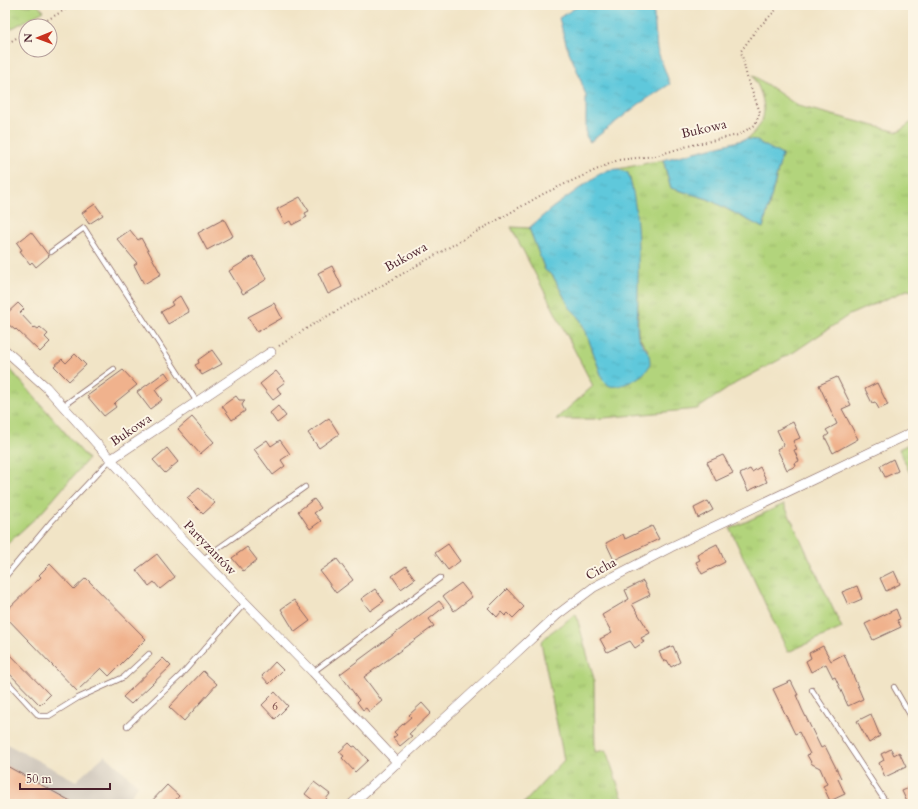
<svg xmlns="http://www.w3.org/2000/svg" width="918" height="809" font-family="Cardo,serif">
<style>
.industrial{fill:#cbc2b8}
.grass{fill:url(#grass-tufts);stroke:#7e7a54}
.water{fill:url(#water-ripples);stroke:#547483}
.building{fill:#f0b28d}
.lines{fill:none;stroke-linecap:round;stroke-linejoin:round}
.lane-casing{stroke:#846461;stroke-width:6}
.street-casing{stroke:#846461;stroke-width:10}
.path{stroke:#846461;stroke-width:2;stroke-dasharray:1 3;stroke-linecap:butt}
.lane{stroke:#fff;stroke-width:4.5}
.street{stroke:#fff;stroke-width:9}
.labels{text-anchor:middle;dominant-baseline:central;stroke-width:4;stroke-linejoin:round;paint-order:stroke}
.number-label{font-size:11px;fill:#744444}
.street-label{font-size:13px;fill:#4a1f2b;stroke:#fcf5e5}
</style>
<defs>
<pattern id="grass-tufts" width="24" height="20" patternUnits="userSpaceOnUse"><rect width="24" height="20" fill="#b2d47c"/><path d="M3 7l-1-3M5 7V3M7 7l1-3M15 17l-1-3M17 17v-4M19 17l1-3" fill="none" stroke="#9bb66b"/></pattern>
<pattern id="water-ripples" width="26" height="14" patternUnits="userSpaceOnUse"><rect width="26" height="14" fill="#5fc8db"/><path d="M2 4q2-2 4 0t4 0M15 11q2-2 4 0t4 0" fill="none" stroke="#54abbc"/></pattern>
</defs>
<rect width="100%" height="100%" fill="#fcf5e5"/>
<filter id="ink" filterUnits="userSpaceOnUse"><feTurbulence type="fractalNoise" baseFrequency=".025" numOctaves="2"/><feDisplacementMap in="SourceGraphic" scale="8" xChannelSelector="R" yChannelSelector="G"/><feConvolveMatrix kernelMatrix="1 2 1 2 8 2 1 2 1" color-interpolation-filters="sRGB"/></filter>
<filter id="wash" filterUnits="userSpaceOnUse"><feTurbulence type="fractalNoise" baseFrequency=".012" numOctaves="4" result="noise"/><feDisplacementMap in="SourceGraphic" scale="16" xChannelSelector="R" yChannelSelector="G"/><feGaussianBlur stdDeviation="0.9" result="paint"/><feColorMatrix in="noise" values="0 0 0 0 0 0 0 0 0 0 0 0 0 0 0 0 0 1.4 0 .05"/><feComposite in="paint" operator="in"/></filter>
<g filter="url(#wash)">
<rect width="100%" height="100%" fill="#f1e4c6"/>
<path class="industrial" d="M5,743L76,781L105,755L138,785L126,804H5Z"/>
<g class="grass">
<path d="M5,5H37L44,11L5,32Z"/>
<path d="M753,75L798,106L898,132L913,121V291L907,290L849,315L794,352L736,383L697,409L593,419H556L593,386L511,227L529,228L545,270L553,276L570,308L579,317L586,332L603,380L648,350L638,336L637,249L632,186L628,173L618,169L663,160L671,188L708,199L763,228L782,155L755,140L747,139C772,119 765,100 753,75Z"/>
<path d="M5,363L88,459L43,511L5,546Z"/>
<path d="M913,442V480L899,449Z"/>
<path d="M784,504L842,628L788,652L730,529Z"/>
<path d="M576,614L594,679L595,752L606,750L622,797L629,804L524,803L564,760L541,642L550,633Z"/>
</g>
<g class="water">
<path d="M580,5H653L657,49L670,84L639,104L590,142L586,136V96L579,75L567,47L559,18Z"/>
<path d="M747,139L755,140L782,155L763,228L708,199L671,188L663,160Z"/>
<path d="M618,169L628,173C640,208 638,259 638,297C638,307 636,327 638,336C642,347 650,349 650,363C649,375 621,389 610,386C608,385 605,382 603,380L586,332L579,317L570,308L553,276L545,270L529,228L552,208L598,175L608,170Z"/>
</g>
<g id="blocks">
<g class="building">
<path d="M300,197L309,211L305,213L307,217L292,225L290,221L285,224L277,209Z"/>
<path d="M95,204L103,215L89,224L82,213Z"/>
<path d="M224,219L233,236L207,250L198,233Z"/>
<path d="M130,230L138,240L141,238L161,274L144,284L134,265L137,263L117,239Z"/>
<path d="M31,232L49,256L36,267L32,262L30,264L20,251L22,250L17,243Z"/>
<path d="M253,256L267,279L243,294L229,271Z"/>
<path d="M332,266L342,287L328,294L318,273Z"/>
<path d="M180,296L189,312L168,324L161,312L173,305L171,302Z"/>
<path d="M18,303L24,309L20,313L34,328L35,327L38,329L40,327L48,334L45,337L50,342L40,352L16,329L15,330L8,324L5,327V315Z"/>
<path d="M274,303L282,318L257,332L248,317Z"/>
<path d="M212,350L222,364L202,375L195,365L199,363L198,360Z"/>
<path d="M75,354L86,365L69,381L54,366L62,359L66,363Z"/>
<path d="M123,370L137,385L117,401L114,404L116,407L104,416L87,396Z"/>
<path d="M276,371L285,382L277,388L281,394L273,400L260,384Z"/>
<path d="M165,372L170,379L155,390L162,400L150,409L137,392Z"/>
<path d="M837,377L851,405L842,409L858,439L833,453L825,437L829,434L826,430L837,424L819,385Z"/>
<path d="M877,383L888,405L879,409L875,402L872,403L865,389Z"/>
<path d="M236,396L239,400H245L242,405L245,411L232,420L222,406Z"/>
<path d="M278,406L286,416L277,423L270,413Z"/>
<path d="M192,417L214,442L200,454L178,429Z"/>
<path d="M329,418L339,434L319,448L308,433Z"/>
<path d="M793,422L800,438L793,441L797,449L794,450L799,461L795,463L796,466L787,470L777,449L784,445L777,430Z"/>
<path d="M267,440L271,446L280,440L290,454L281,460L285,466L273,475L254,449Z"/>
<path d="M167,448L178,462L165,473L153,460Z"/>
<path d="M723,455L733,473L716,481L707,462Z"/>
<path d="M893,459L898,471L885,477L880,466Z"/>
<path d="M760,467L767,482L748,491L740,474L750,469L752,472Z"/>
<path d="M199,488L215,503L203,514L187,498Z"/>
<path d="M314,499L321,508L314,513L321,521L310,529L298,511Z"/>
<path d="M708,501L713,510L698,518L694,508Z"/>
<path d="M652,526L659,539L614,560L606,543L623,534L625,539Z"/>
<path d="M448,544L460,561L448,570L435,553Z"/>
<path d="M717,544L725,562L702,574L696,562L700,560L697,554Z"/>
<path d="M247,547L257,560L243,571L232,558Z"/>
<path d="M157,554L175,577L160,589L154,582L149,586L136,570Z"/>
<path d="M337,559L353,580L336,593L320,571Z"/>
<path d="M50,564L74,589L86,578L146,639L109,676L101,668L77,691L5,616V612L41,577L39,575Z"/>
<path d="M406,566L415,579L401,589L392,576Z"/>
<path d="M894,571L900,584L886,591L880,578Z"/>
<path d="M643,581L650,595L632,604L650,633L641,638L644,642L635,648L630,641L607,652L600,639L612,633L602,615L629,599L625,590Z"/>
<path d="M461,583L472,597L454,611L443,596Z"/>
<path d="M857,586L862,599L848,605L842,592Z"/>
<path d="M375,589L384,601L370,611L361,599Z"/>
<path d="M507,589L524,607L513,618L508,613L505,616L501,612L497,617L488,608Z"/>
<path d="M294,600L310,621L295,632L281,609Z"/>
<path d="M439,601L444,607L429,619L434,626L364,677L382,701L369,712L366,708L363,710L357,702L359,700L340,674Z"/>
<path d="M896,609L900,619L897,620L901,627L873,640L865,624Z"/>
<path d="M673,646L680,662L671,667L667,660L664,662L659,652Z"/>
<path d="M823,646L831,661L844,654L863,699L848,706L835,677L833,678L826,664L811,672L806,661L811,658L809,653Z"/>
<path d="M5,649L50,695L40,705L5,669Z"/>
<path d="M163,658L171,666L131,704L123,697Z"/>
<path d="M275,662L283,670L269,684L262,676Z"/>
<path d="M203,671L217,684L184,721L169,707Z"/>
<path d="M791,681L798,695H796L802,709L821,748L825,746L841,778L838,779L845,794L830,801L823,786L827,784L820,768L812,764L807,755L810,754L799,732L795,734L773,689Z"/>
<path d="M275,692L288,706L275,719L262,705Z"/>
<path d="M422,703L431,713L409,734L412,736L400,746L393,738L397,735L394,732L411,717L409,715Z"/>
<path d="M871,714L880,736L869,743L857,721Z"/>
<path d="M349,743L353,747L355,746L368,760L355,772L342,758L344,756L339,752Z"/>
<path d="M891,749L894,755L899,752L906,767L885,777L879,763L884,760L881,754Z"/>
<path d="M5,765L76,804H5Z"/>
<path d="M314,782L330,794L326,799L329,804H318L305,794Z"/>
<path d="M167,785L179,796L172,804H149Z"/>
<path d="M913,786V804H908L902,791Z"/>
</g>
</g>
</g>
<g filter="url(#ink)">
<use href="#blocks" fill-opacity="0" stroke="#846461" stroke-width="1"/>
<g class="lines">
<g class="lane-casing">
<g id="lane">
<path d="M51,252L84,228L197,402"/>
<path d="M63,406L114,369"/>
<path d="M203,559L305,487"/>
<path d="M5,577L52,521L110,460"/>
<path d="M313,672L440,578"/>
<path d="M5,679L39,716H49L78,698L124,677L149,654"/>
<path d="M894,687L913,720"/>
<path d="M812,690L887,804"/>
<path d="M127,726L180,676L245,603"/>
</g>
</g>
<g class="street-casing">
<g id="street">
<path d="M5,350L46,387L174,530L313,672L398,763"/>
<path d="M110,460L271,352"/>
<path d="M352,804L557,615L594,587L671,547L913,432"/>
</g>
</g>
<g class="path">
<path d="M37,26L73,5"/>
<path d="M5,45L26,32"/>
<path d="M279,346L312,325L545,193L618,160L655,156L688,146L738,135L755,125L760,112L747,77L741,51L758,28L781,5"/>
</g>
<use href="#lane" class="lane"/>
<use href="#street" class="street"/>
</g>
</g>
<g class="labels">
<g class="number-label">
<text x="275" y="706">6</text>
</g>
<g class="street-label">
<text transform="translate(704 129) rotate(-13)">Bukowa</text>
<text transform="translate(406 257) rotate(-29)">Bukowa</text>
<text transform="translate(131 430) rotate(-34)">Bukowa</text>
<text transform="translate(210 548) rotate(46)">Partyzantów</text>
<text transform="translate(601 569) rotate(-29)">Cicha</text>
</g>
</g>
<rect width="918" height="809" fill="none" stroke="#fcf5e5" stroke-width="20"/>
<g transform="translate(38 38) rotate(269)"><circle r="19" fill="#fcf5e5" stroke="#b59f9b"/>
<path d="M0-3L7 15L0 10L-7 15Z" fill="#c8321e"/>
<text y="-6" font-size="11" font-weight="bold" text-anchor="middle" fill="#4a1f2b">N</text>
</g>
<path d="M20 783v6h90v-6" fill="none" stroke="#4a1f2b" stroke-width="2"/>
<text x="26" y="783" font-size="12" fill="#4a1f2b" stroke="#fcf5e5" stroke-width="3" paint-order="stroke">50 m</text>
</svg>
